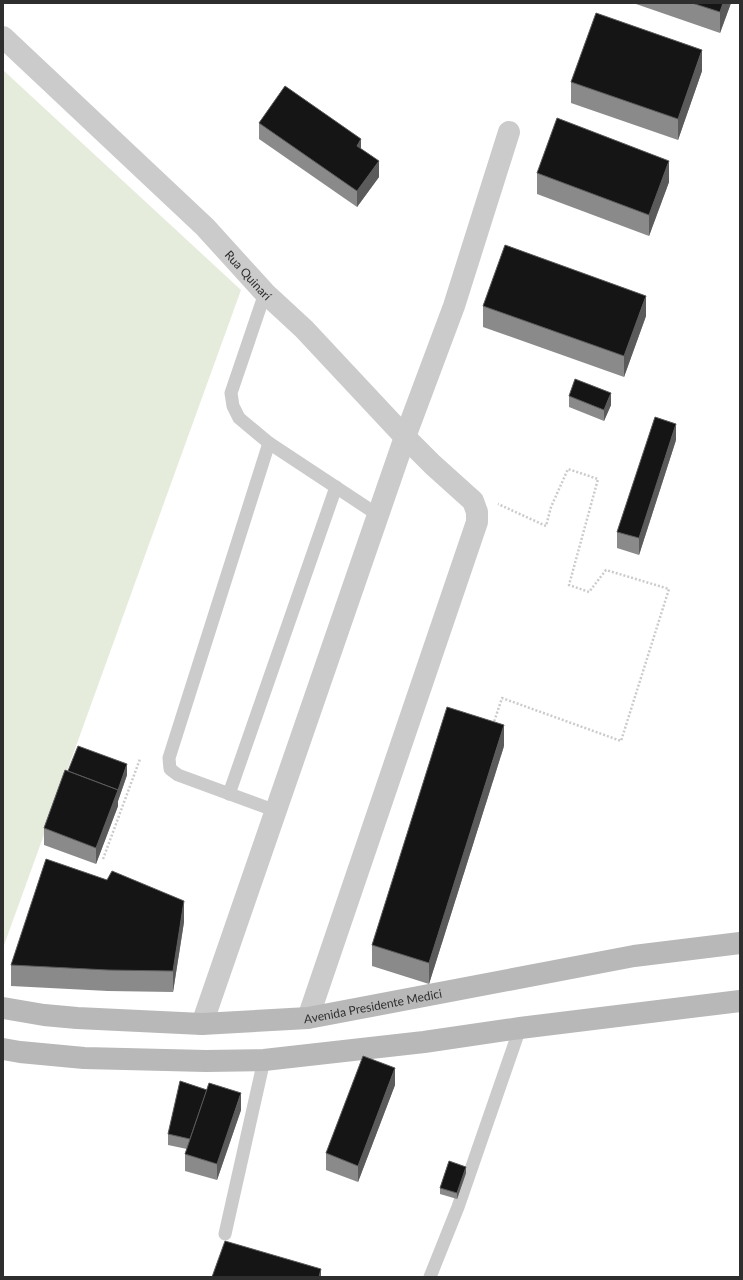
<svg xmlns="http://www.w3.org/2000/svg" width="743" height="1280" font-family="Lato,sans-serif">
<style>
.green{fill:#e6ecdc}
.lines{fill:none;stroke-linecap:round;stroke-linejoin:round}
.path{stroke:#cbcbcb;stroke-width:2.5;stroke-dasharray:2 2;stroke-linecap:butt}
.lane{stroke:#cbcbcb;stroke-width:13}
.street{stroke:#cbcbcb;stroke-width:22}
.secondary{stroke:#b8b8b8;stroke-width:22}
.wall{fill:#8a8a8a}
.shaded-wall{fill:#5b5b5b}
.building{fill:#151515;stroke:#5b5b5b}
.labels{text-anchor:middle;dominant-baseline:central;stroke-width:4;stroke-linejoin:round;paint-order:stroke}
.street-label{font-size:12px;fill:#2e2e2e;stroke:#fff}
</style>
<rect width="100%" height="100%" fill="#fff"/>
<path class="green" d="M3,70L241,290L3,948Z"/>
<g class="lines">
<g class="path">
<path d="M493,725L502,698L621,741L669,589L606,570L589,592L569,585L598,479L568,469L551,507L546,526L498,504"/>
<path d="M103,859L140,759"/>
</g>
<g class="lane">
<path d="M265,293L231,393L233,406L239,418L269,443L378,515"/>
<path d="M269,443L169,758L170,769L178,775L276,811"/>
<path d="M229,794L336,487"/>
<path d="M225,1234L264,1060"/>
<path d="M430,1277L458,1207L520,1028"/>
</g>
<g class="street">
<path id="s1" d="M3,37L205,227L265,293L304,329L405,437L433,465L473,501L477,512V522L308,1018"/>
<path d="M202,1024L405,437L454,306L509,132"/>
</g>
<g class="secondary">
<path id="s2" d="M3,1008L44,1015L77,1018L202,1024L308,1018L634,956L740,943"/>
<path d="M3,1049L20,1052L84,1058L206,1061L264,1060L424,1042L520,1028L740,1001"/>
</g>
</g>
<g class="wall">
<path d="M636,3H731L720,33L636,4Z"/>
<path d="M702,71L678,140L571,103V82Z"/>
<path d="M259,123L361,149L379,177L357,207L259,139Z"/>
<path d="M537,173L669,182L649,236L537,194Z"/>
<path d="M483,306L646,316L624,377L483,327Z"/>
<path d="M569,396L611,405L604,421L569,407Z"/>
<path d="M676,440L639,555L617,548V532Z"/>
<path d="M504,746L429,984L372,966V945Z"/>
<path d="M68,771L127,775L118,801V806L96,864L44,845V828Z"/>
<path d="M184,922L173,992L108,991L11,986V965Z"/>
<path d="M395,1085L358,1182L326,1170V1153Z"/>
<path d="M241,1110L217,1180L185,1171V1154L187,1149L168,1145V1134Z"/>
<path d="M466,1173L457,1199L440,1194V1188Z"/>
</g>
<g class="shaded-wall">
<path d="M723,3H731L720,33V12Z"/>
<path d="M702,50V71L678,140V119Z"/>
<path d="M361,139V155L357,146Z"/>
<path d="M379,161V177L357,207V191Z"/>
<path d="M669,161V182L649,236V215Z"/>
<path d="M646,296V316L624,377V356Z"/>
<path d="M611,393V405L604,421V410Z"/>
<path d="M676,424V440L639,555V538Z"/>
<path d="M504,725V746L429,984V963Z"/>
<path d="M127,764V775L118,801V790Z"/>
<path d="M118,790V806L96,864V848Z"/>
<path d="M184,901V922L173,992V971Z"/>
<path d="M395,1068V1085L358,1182V1166Z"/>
<path d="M241,1093V1110L217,1180V1164Z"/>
<path d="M466,1167V1173L457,1199V1193Z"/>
<path d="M321,1269V1277H319Z"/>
</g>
<g class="building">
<path d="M692,3H723L720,12Z"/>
<path d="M596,13L702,50L678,119L571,82Z"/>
<path d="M285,86L361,139L357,146L379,161L357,191L259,123Z"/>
<path d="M557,118L669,161L649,215L537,173Z"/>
<path d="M505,245L646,296L624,356L483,306Z"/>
<path d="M575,379L611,393L604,410L569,396Z"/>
<path d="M655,417L676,424L639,538L617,532Z"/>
<path d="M447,707L504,725L429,963L372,945Z"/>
<path d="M78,746L127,764L118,790L68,771Z"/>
<path d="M65,770L118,790L96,848L44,828Z"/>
<path d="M46,859L107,880L112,871L184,901L173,971L108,970L11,965Z"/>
<path d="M363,1056L395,1068L358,1166L326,1153Z"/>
<path d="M180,1081L207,1090L190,1139L168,1134Z"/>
<path d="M209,1083L241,1093L217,1164L185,1154Z"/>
<path d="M449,1161L466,1167L457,1193L440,1188Z"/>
<path d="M225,1241L321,1269L319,1277H212Z"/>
</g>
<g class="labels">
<g class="street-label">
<text stroke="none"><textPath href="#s1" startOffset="342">Rua Quinarí</textPath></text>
<text stroke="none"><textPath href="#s2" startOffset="372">Avenida Presidente Medici</textPath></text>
</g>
</g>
<rect width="743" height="1280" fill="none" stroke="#2e2e2e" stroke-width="8"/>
</svg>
